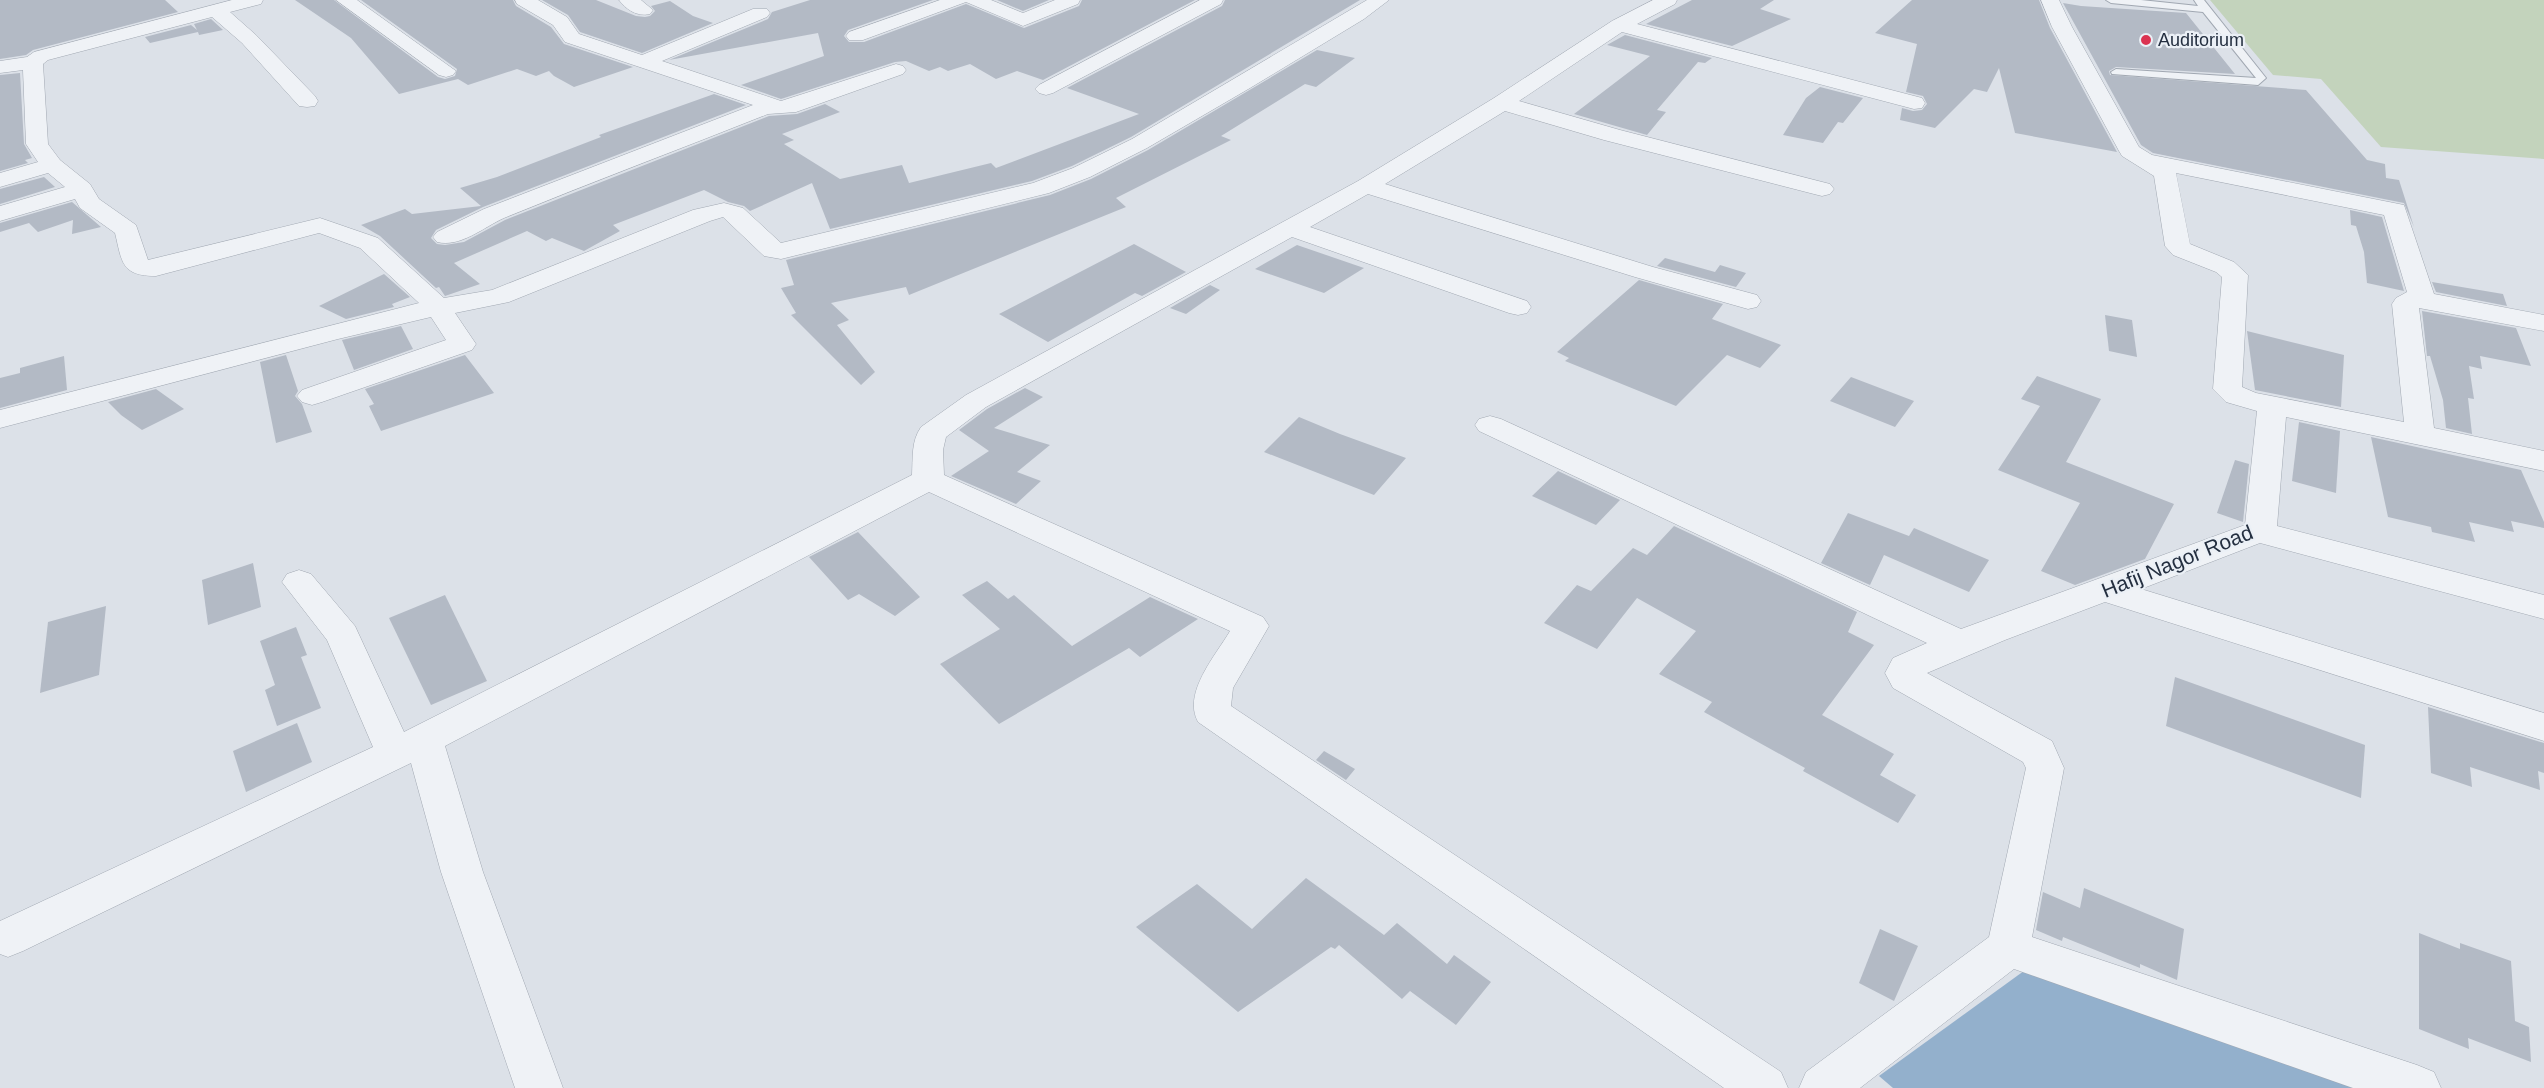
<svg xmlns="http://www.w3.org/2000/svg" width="2544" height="1088" font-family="Arial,sans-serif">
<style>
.green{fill:#c3d3bc}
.water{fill:#93b0cc}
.building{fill:#b3bac5}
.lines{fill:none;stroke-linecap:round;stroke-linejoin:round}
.service-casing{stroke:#a1a8b2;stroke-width:2}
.minor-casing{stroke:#a1a8b2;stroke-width:1}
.service{fill:#eff2f6;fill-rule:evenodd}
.minor{fill:#eff2f6;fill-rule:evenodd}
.poi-dot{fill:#db3351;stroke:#ebf0f6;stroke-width:2}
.labels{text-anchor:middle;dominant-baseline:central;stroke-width:4.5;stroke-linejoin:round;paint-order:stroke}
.far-poi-label{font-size:18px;fill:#242f40;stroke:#ebf0f6;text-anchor:start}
.street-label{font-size:21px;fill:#242f40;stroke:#ebf0f6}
</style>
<rect width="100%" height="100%" fill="#dce1e8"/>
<path class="green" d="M2210,0H2544V159L2381,147L2321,79L2273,75Z"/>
<path class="water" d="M2028,968L2372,1088H1893L1879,1076Z"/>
<g class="building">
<path d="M0,0H165L178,12L33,50L26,55L0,59Z"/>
<path d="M295,0H334L438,77L445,79L455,76L457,69L361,0H513L516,6L551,27L564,44L633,67L574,87L554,76L549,71L536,76L517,69L468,85L458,79L399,94L351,38Z"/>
<path d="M542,0H596L636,16L645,17L650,16L655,11L651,6L670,1L693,16L713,23L642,53L580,32L568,15Z"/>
<path d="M810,0H933L848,30L844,36L849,42H864L966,4L1024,28L1079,6L1082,0H1195L1043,80L1017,71L996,79L970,64L948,71L940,67L929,71L906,61L895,62L781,99L741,85L824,56L818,33L669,60L768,19L772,12Z"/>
<path d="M997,0H1049L1023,11Z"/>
<path d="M1225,0H1360L1131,137L1072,166L1032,181L830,229L812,183L750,211L744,206L728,202L704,190L613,225L620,231L584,251L552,238L546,241L527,231L454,263L480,284L445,296L439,287L436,288L380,236L361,225L405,209L412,214L481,206L460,188L497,177L601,137L599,135L714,94L746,105L483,207L436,230L431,238L437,244L445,245L464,242L505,220L769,116L797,114L825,104L840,112L782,134L794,140L784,144L840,179L902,165L909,183L991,163L996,168L1139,114L1067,88L1222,6Z"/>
<path d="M1692,0H1774L1760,9L1791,19L1732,46L1646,24Z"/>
<path d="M1912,0H2039L2050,28L2117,152L2015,133L1999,68L1987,92L1974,89L1935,128L1900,120L1902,108L1913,111L1922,110L1927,104L1923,96L1906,92L1917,44L1875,33Z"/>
<path d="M2063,3L2081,6L2186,13L2235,74L2116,67L2109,71L2110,75L2306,90L2367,160L2385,164L2386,178L2399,180L2414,227L2404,203L2153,153L2141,145Z"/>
<path d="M211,19L223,30L199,35L198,32L150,43L145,37L191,25L197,30L194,24Z"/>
<path d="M1625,35L1712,58L1705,63L1698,62L1657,110L1666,112L1647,135L1574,114L1650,56L1607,45Z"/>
<path d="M1317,50L1355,58L1316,87L1305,84L1221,136L1231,140L1116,198L1126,207L909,295L906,287L831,303L849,320L837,325L875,372L861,385L791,315L796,313L781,288L794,285L786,260L1050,195L1091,179L1148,150Z"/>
<path d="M20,73L24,144L32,158L25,160L28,163L0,171V75Z"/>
<path d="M1820,87L1863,98L1843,123L1838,122L1823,143L1783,135L1806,98Z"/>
<path d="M44,177L55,187L0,204V189Z"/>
<path d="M72,202L101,227L72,234L73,220L38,232L29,223L0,232V223Z"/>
<path d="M2350,210L2382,217L2404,291L2367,283L2364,252L2356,226L2351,225Z"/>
<path d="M1134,244L1186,272L1142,296L1135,293L1048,342L999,314Z"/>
<path d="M1297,245L1364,268L1324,293L1255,269Z"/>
<path d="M1665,258L1715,272L1720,265L1746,273L1736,287L1657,266Z"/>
<path d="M384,274L410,297L392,304L394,307L346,319L319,306Z"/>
<path d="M1639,280L1723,304L1712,319L1781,345L1760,368L1727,355L1676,406L1565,361L1569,358L1557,352Z"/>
<path d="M2432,282L2503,294L2507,306L2436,292Z"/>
<path d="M1210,285L1220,290L1186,314L1170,308Z"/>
<path d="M2422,311L2516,328L2531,366L2480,356L2482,369L2469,366L2474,399L2468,398L2472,434L2446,428L2443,400L2430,356H2427Z"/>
<path d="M2105,315L2132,320L2137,357L2109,351Z"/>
<path d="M401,326L413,349L354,370L342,340Z"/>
<path d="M2247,331L2344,355L2341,407L2255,390Z"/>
<path d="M286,355L298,391L295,396L302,404L312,432L276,443L260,362Z"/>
<path d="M465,355L494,393L381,431L369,406L374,404L365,389Z"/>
<path d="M64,356L67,390L0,408V378L20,373V368Z"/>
<path d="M2037,376L2101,399L2066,462L2174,504L2145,559L2075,585L2041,571L2080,503L1998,470L2040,406L2021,399Z"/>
<path d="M1851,377L1914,401L1895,427L1830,401Z"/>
<path d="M1025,388L1043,397L994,428L1050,445L1017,472L1041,481L1016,504L951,476L989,451L959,430L987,409Z"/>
<path d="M156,389L184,409L142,430L121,415L108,402Z"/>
<path d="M1299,417L1340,434L1406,458L1374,495L1264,452Z"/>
<path d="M2299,422L2340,431L2336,493L2292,481Z"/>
<path d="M2371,437L2521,470L2544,522V528L2511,521L2514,532L2469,522L2475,542L2432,532L2431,527L2388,517Z"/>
<path d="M2235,460L2249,464L2243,522L2217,513Z"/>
<path d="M1558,471L1620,500L1596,525L1532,496Z"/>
<path d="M1848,513L1909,536L1914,528L1989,560L1969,592L1884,555L1870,585L1821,563Z"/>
<path d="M1674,526L1857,612L1848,632L1874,645L1822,715L1894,754L1880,775L1916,795L1898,823L1803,771L1805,768L1704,712L1712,702L1659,674L1696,631L1637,598L1597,649L1544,623L1577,585L1591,591L1633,548L1647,555Z"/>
<path d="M858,532L920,597L895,616L859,594L848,600L809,557Z"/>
<path d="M253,563L261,607L208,625L202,580Z"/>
<path d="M987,581L1008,599L1014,595L1072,646L1150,597L1198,619L1140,657L1129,648L999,724L940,664L1000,629L962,595Z"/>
<path d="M445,595L487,681L431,705L389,618Z"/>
<path d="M106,606L99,675L40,693L48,622Z"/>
<path d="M296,627L307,655L301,657L321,708L277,726L265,690L275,685L260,641Z"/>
<path d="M2175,677L2365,745L2361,798L2166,726Z"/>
<path d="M2428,707L2544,743V773L2538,771L2540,790L2470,767L2472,787L2431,773Z"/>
<path d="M297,723L312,762L246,792L233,751Z"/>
<path d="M1324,751L1355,769L1346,780L1316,760Z"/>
<path d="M1306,878L1384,935L1397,923L1447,964L1454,955L1491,982L1456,1025L1410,991L1402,999L1339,945L1335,949L1331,947L1238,1012L1136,927L1197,884L1252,929Z"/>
<path d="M2084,888L2184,929L2177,980L2140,964V968L2063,937L2062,941L2036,930L2043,892L2080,908Z"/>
<path d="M1880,929L1918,946L1894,1001L1859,983Z"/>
<path d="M2419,933L2460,949V943L2511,961L2515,1021L2529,1027L2531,1062L2468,1038L2469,1049L2419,1029Z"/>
</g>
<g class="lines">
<g class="service-casing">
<path id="service" d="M2106,0H2141L2198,6L2194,0H2204L2266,78L2258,85L2112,74L2111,72L2116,69L2256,78L2203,12L2111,3Z"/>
</g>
<g class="minor-casing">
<g id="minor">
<path d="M232,0H263L261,4L230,12L256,35L315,96L318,101L315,106L307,107L299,106L242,43L212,17L48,60L43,64L48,144L60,160L90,184L99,199L136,225L148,260L320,218L378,238L444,298L492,290L693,210L724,203L743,208L781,243L1033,183L1073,168L1132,139L1367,0H1389L1364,19L1250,88L1147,148L1090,177L1049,193L781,259L764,256L723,217L710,221L509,302L455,313L476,344L472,350L322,402L312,405L302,402L297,396L302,390L446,340L431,317L338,339L0,428V410L419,303L360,248L319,233L156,276C121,276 122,262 115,233L80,208L75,199L0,221V206L65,187L48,173L0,187V173L38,162L26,144L23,70L0,73V61L27,57L34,52Z"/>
<path d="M336,0H357L456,71L453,75L446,77L439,75Z"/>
<path d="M515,0H538L567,17L579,34L642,55L753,9H767L770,13L767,17L662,61L781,101L896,64L903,66L906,70L903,74L796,112L768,114C680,149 592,182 504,218C484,227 460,248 437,242L433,237L437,232L484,209L753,105L565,42L553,25L517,4Z"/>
<path d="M619,0H641L653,10L650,14C638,17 626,10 619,0Z"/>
<path d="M940,0H991L1023,13L1055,0H1080L1078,4L1023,26L966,2L863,40H849L846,36L849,32Z"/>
<path d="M1200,0H1223L1221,4L1053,93L1046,95L1039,93L1035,89L1039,85Z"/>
<path d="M1653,0H1677L1675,4L1637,24L1922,98L1925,103L1922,108L1914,109L1622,32L1519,101L1620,130L1830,184L1834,189L1830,194L1822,196L1814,194L1604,140L1505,111L1385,184L1653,267L1757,295L1761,301L1757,307L1748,309L1635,277L1368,194L1310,227L1527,301L1531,307L1527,313L1518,315L1509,313L1292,237L986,407L946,437L943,450L944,475L1263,617L1269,626L1233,688L1231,706L1781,1072L1788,1088H1724L1198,722C1182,693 1216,655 1230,631L929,492L445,746L483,872L563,1088H515L441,872L411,763L23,951L8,957L0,954V921L373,747L327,640L282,582L287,574L299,570L311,574L355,626L404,732L912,475C913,458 911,441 921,427L966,395L1358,181L1494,98L1612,21Z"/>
<path d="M2041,0H2059L2072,27L2139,147L2152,155L2404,205L2434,294L2544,315V331L2419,308L2434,428L2544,451V471L2286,417L2277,526L2544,595V619L2260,543L2141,589L2544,713V741L2105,602L2005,640L1927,673L2052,741L2064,768L2032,937L2417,1065L2434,1072L2441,1088H2353L2014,969L1860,1088H1799L1806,1072L1989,937L2026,768L2023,762L1893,688L1885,673L1893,658L1927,643L1479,431L1475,425L1479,419L1490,416L1501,419L1961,629L2245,525L2257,411L2226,402L2213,389L2222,277L2216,272L2173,255L2165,246L2154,176L2122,156L2119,151L2052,27ZM2176,173L2384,215L2407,292L2396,298L2392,304L2404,422L2256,393L2242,387L2248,275L2234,262L2190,244Z"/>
</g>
</g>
<use href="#service" class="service"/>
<use href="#minor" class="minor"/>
</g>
<circle class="poi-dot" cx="2146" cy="40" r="6"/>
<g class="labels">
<g class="far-poi-label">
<text x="2158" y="40">Auditorium</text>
</g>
<g class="street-label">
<text transform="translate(2177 561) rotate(-22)">Hafij Nagor Road</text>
</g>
</g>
</svg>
